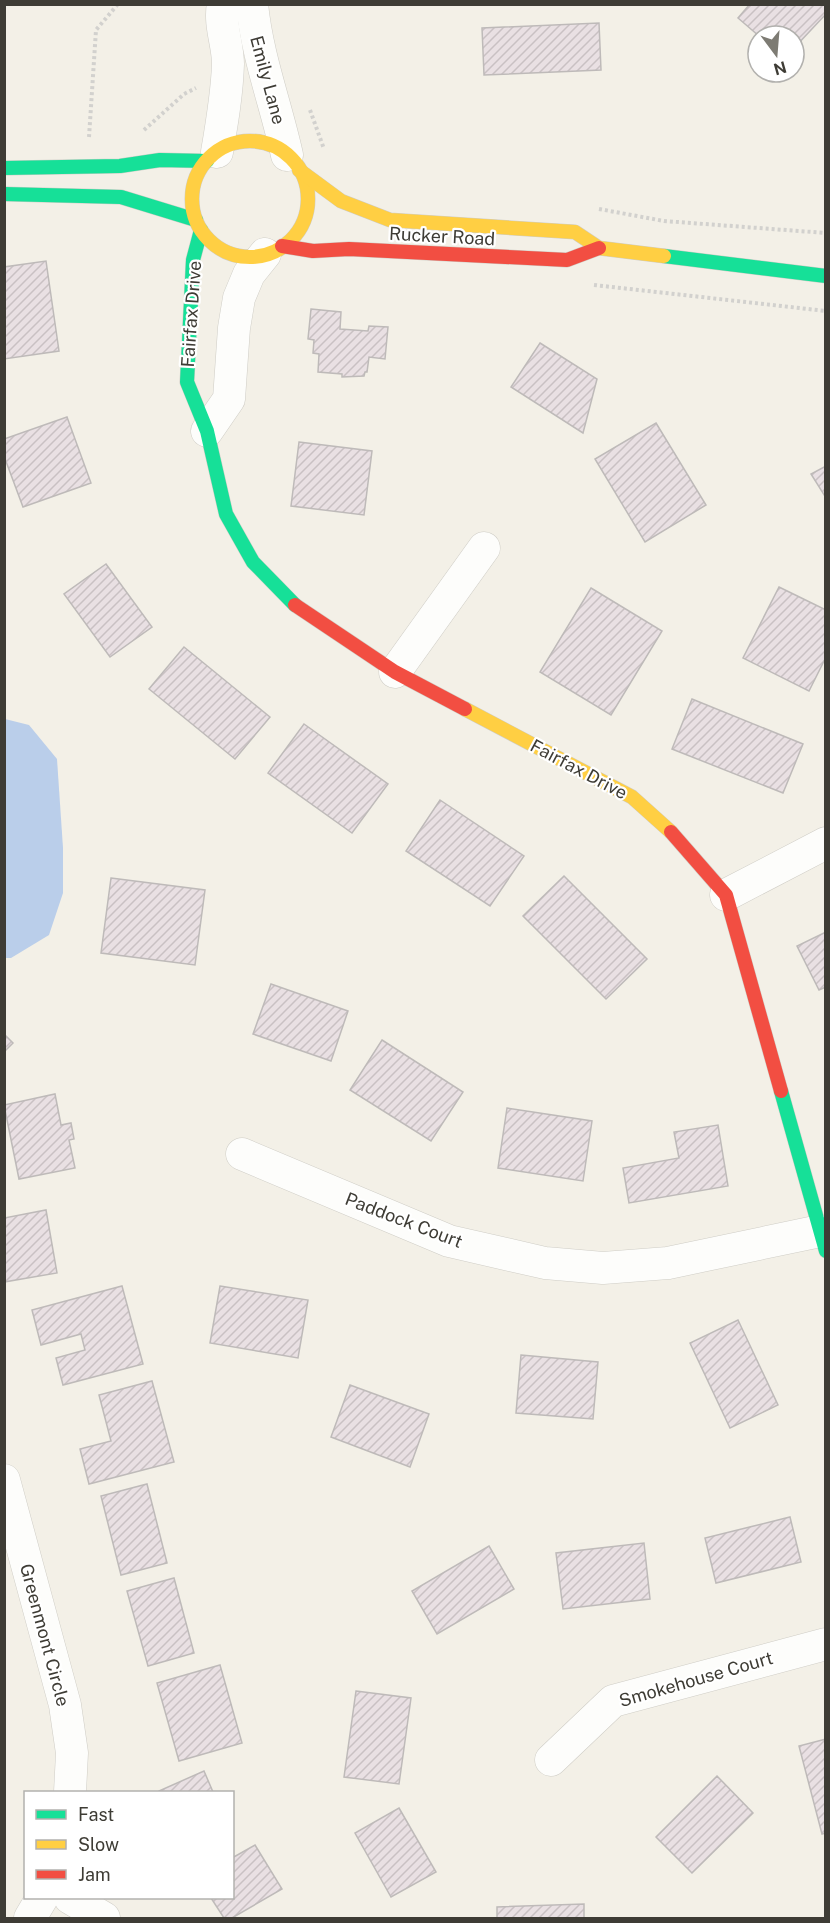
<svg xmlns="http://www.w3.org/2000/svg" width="830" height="1923" font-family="'Public Sans',sans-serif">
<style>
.water{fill:#baceea}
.building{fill:url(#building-hatch);stroke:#bebab9;stroke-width:1.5}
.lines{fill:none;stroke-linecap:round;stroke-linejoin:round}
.street-casing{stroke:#cfcdc6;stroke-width:33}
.fast-casing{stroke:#cfcdc6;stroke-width:15}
.slow-casing{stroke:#cfcdc6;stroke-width:15}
.jam-casing{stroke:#cfcdc6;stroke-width:15}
.path{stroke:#d2d1ce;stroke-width:4;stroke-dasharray:3 3;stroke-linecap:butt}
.street{stroke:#fdfdfb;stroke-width:32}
.fast{stroke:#16e098;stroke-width:14}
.slow{stroke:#ffcf43;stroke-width:14}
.jam{stroke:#f24e42;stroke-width:14}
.labels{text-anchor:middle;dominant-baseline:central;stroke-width:4.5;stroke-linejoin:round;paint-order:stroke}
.street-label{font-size:18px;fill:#3e3c35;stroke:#fff}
</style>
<defs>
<pattern id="building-hatch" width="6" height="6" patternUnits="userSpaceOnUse" patternTransform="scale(1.5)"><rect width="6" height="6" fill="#e9e0e3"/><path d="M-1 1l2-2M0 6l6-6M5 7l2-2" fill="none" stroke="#c9c1c3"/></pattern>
</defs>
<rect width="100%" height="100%" fill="#f3f0e7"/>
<path class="water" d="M5,719L29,725L57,759L63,848V893L49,935L11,958H4Z"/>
<g class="building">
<path d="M750,4H826V14L794,48V36H759L738,18Z"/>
<path d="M599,23L601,70L484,75L482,28Z"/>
<path d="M46,261L59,351L4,359V267Z"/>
<path d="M311,309L341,312L340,329L368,331L369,326L388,327L385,359L369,357L367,372H365L364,376L342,377V374L318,372L319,354L313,353L314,340L308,339Z"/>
<path d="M540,343L597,379L583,433L511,387Z"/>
<path d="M67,417L91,483L23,507L4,456V439Z"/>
<path d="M656,423L706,505L645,542L595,459Z"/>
<path d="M299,442L372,451L364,515L291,506Z"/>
<path d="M826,466V498L811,474Z"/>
<path d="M106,564L152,627L110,657L64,594Z"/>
<path d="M779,587L826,610V657L809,691L743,658Z"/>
<path d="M591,588L662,631L611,715L540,672Z"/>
<path d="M184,647L270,717L235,759L149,689Z"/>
<path d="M692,699L803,744L783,793L672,749Z"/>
<path d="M304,724L388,784L352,833L268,773Z"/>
<path d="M440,800L524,856L490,906L406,851Z"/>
<path d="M564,876L647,959L606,999L523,916Z"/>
<path d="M111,878L205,890L195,965L101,953Z"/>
<path d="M826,932V987L819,990L797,946Z"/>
<path d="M271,984L348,1011L331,1061L253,1034Z"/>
<path d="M4,1034L13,1043L4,1052Z"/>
<path d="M382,1040L463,1092L431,1141L350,1090Z"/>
<path d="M55,1094L61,1125L71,1123L74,1139L69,1140L75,1168L19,1179L4,1105Z"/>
<path d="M507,1108L592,1121L583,1181L498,1168Z"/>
<path d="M718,1125L728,1186L629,1203L623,1168L679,1158L674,1132Z"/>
<path d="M46,1210L57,1273L4,1282V1218Z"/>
<path d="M122,1286L143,1364L63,1385L56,1358L85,1350L81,1334L41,1345L32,1310Z"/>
<path d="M220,1286L308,1300L298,1358L210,1343Z"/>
<path d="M738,1320L778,1405L730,1428L690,1343Z"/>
<path d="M521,1355L598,1362L593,1419L516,1413Z"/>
<path d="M152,1381L174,1462L89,1484L80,1449L111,1441L99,1395Z"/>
<path d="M350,1385L429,1414L410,1467L331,1437Z"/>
<path d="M147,1484L167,1563L121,1575L101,1496Z"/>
<path d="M790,1517L801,1562L716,1583L705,1538Z"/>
<path d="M644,1543L650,1599L563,1609L556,1553Z"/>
<path d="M489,1546L514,1589L437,1634L412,1591Z"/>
<path d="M174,1578L194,1653L148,1666L127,1591Z"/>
<path d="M220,1665L242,1743L179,1761L157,1683Z"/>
<path d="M356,1691L411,1698L399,1784L344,1777Z"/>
<path d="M826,1739V1833L822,1834L799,1746Z"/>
<path d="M204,1771L213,1792H159V1791Z"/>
<path d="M717,1776L753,1813L692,1873L656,1837Z"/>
<path d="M399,1808L436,1872L391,1897L355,1833Z"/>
<path d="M255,1845L282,1889L232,1918H224L211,1898H232V1858Z"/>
<path d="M584,1904V1918H497V1907Z"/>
</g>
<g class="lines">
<g class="street-casing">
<g id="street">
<path d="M252,4C257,56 276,105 287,155"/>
<path d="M217,152C222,123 227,94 228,64C228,44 219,25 223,4"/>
<path d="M207,431L229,399L234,328L239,298L249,274L265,254"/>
<path d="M395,672L484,548"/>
<path d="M726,895L826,843"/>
<path d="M242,1154L449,1241L545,1263L603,1268L668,1263L820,1231"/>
<path d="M4,1480L65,1705L72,1753L70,1792"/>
<path d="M551,1760L613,1701L826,1644"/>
<path d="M70,1898L104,1918"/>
<path d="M30,1918L42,1898"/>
</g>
</g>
<g class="fast-casing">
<g id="fast">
<path d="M4,168L120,166L160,160L207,161"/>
<path d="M4,194L121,197L196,220"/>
<path d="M201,230L193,260L187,382L207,431L226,514L253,562L295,605"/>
<path d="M664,256L826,276"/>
<path d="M781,1091L826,1251"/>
</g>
</g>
<g class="slow-casing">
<g id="slow">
<circle cx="250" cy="199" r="58"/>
<path d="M299,170L341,201L390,220L575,232L599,248L664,256"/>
<path d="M465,709L632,797L671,832"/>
</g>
</g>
<g class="jam-casing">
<g id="jam">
<path d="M282,246L313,251L349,249L567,260L599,248"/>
<path d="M295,605L395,672L465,709"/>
<path d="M671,832L726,895L781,1091"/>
</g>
</g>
<g class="path">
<path d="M310,110L324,149"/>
<path d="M144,130L184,94L196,88"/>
<path d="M89,137L96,30L118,4"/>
<path d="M599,209L664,221L826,233"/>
<path d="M594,285L826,311"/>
</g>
<use href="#street" class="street"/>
<use href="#fast" class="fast"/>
<use href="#slow" class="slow"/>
<use href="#jam" class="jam"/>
</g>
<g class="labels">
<g class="street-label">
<text transform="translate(268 80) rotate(75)">Emily Lane</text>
<text transform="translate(442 236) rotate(3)">Rucker Road</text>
<text transform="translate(191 314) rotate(-86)">Fairfax Drive</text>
<text transform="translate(579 769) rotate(28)">Fairfax Drive</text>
<text transform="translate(404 1220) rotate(21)">Paddock Court</text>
<text transform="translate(45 1635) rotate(75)">Greenmont Circle</text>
<text transform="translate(696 1679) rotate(-16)">Smokehouse Court</text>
</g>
</g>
<rect width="830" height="1923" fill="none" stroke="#3e3c35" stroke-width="12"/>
<rect x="24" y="1791" width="210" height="108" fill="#ffffff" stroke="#b2b1ae" stroke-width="1.5"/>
<rect x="36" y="1810" width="30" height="9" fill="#16e098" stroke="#b2b1ae" stroke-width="1.5"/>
<text x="78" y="1821" font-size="18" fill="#3e3c35">Fast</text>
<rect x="36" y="1840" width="30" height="9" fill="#ffcf43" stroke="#b2b1ae" stroke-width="1.5"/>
<text x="78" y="1851" font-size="18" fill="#3e3c35">Slow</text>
<rect x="36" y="1870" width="30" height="9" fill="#f24e42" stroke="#b2b1ae" stroke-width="1.5"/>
<text x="78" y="1881" font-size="18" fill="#3e3c35">Jam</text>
<g transform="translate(776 54) rotate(164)"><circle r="28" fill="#ffffff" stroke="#b2b1ae" stroke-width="1.5"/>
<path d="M0-4.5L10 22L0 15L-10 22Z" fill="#7d7b73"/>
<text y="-9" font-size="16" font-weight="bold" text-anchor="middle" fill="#3e3c35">N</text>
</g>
</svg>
